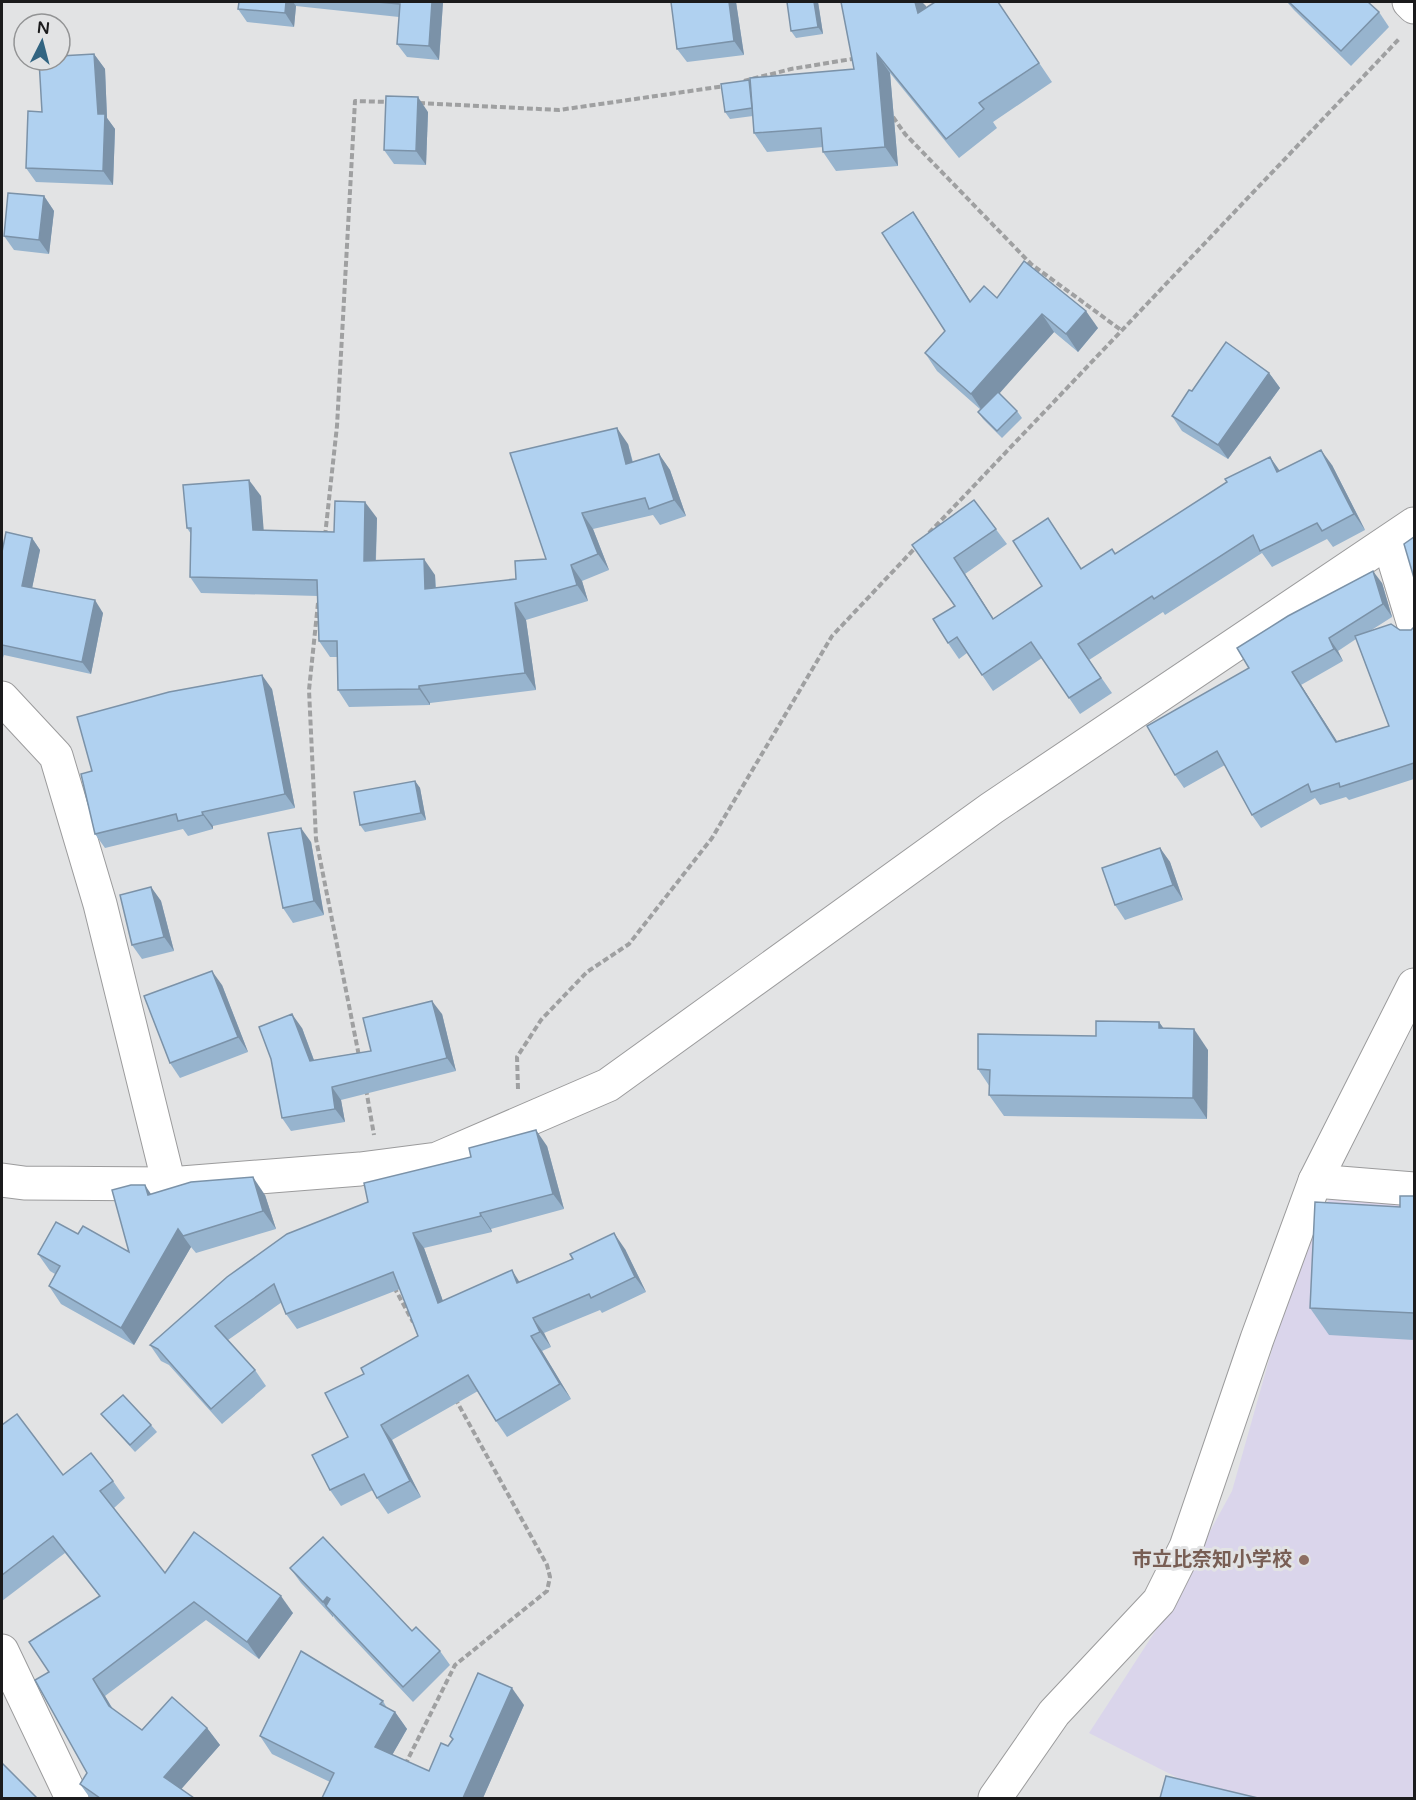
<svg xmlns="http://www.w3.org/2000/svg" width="1416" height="1800" font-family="'Varela Round','Noto Sans JP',sans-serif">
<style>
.education{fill:#dad5eb}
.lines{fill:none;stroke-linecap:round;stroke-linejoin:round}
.minor-casing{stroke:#9b9b9c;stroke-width:35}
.secondary-casing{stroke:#9b9b9c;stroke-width:35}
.path{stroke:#9fa0a1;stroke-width:4;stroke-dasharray:6 3;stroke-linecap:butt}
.minor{stroke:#fff;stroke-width:33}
.secondary{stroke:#fff;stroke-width:33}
.wall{fill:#97b4ce;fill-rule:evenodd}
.shaded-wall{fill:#7b92a8}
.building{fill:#b0d1f0;stroke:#7b92a8;stroke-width:1.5}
.education-dot{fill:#8d6e63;stroke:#e2e3e4;stroke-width:2}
.labels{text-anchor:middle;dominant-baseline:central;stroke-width:6;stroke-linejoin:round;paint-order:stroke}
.education-label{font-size:20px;font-weight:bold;fill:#785e54;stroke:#e2e3e4;text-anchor:end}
</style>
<rect width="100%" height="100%" fill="#e2e3e4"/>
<path class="education" d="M1331,1196L1414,1197V1798H1254L1186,1782L1089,1733L1156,1630L1232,1491L1300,1250Z"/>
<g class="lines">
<g class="minor-casing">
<g id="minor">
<path d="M1409,2L1414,7"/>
<path d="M1389,543L1414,625"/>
<path d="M2,698L56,756L100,904L169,1184"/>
<path d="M2,1180L24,1183L169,1184L360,1169L437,1159L608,1085L992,808L1414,524"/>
<path d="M1315,1181L1414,1189"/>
<path d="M995,1798L1054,1713L1159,1601L1186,1547L1257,1339L1315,1181L1414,985"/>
</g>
</g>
<g class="secondary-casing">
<path id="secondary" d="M2,1651L72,1798"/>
</g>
<g class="path">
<path d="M744,81L791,69L852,59"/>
<path d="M419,103L559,110L725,86"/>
<path d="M893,117L905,134L1031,264L1121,330"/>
<path d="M929,533L1400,38"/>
<path d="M325,536L337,426L355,101L388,102"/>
<path d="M318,603L309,690L316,839L359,1056"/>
<path d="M366,1089L374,1135"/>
<path d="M518,1089L517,1057L541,1020L587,972L629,944L712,838L832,636L916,547"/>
<path d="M394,1287L413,1322"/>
<path d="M405,1765L455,1665L547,1591L550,1577L547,1565L456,1400"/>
</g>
<use href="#minor" class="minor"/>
<use href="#secondary" class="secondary"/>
</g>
<g class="wall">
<path d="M239,2H443L439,60L407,57L397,44L399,17L296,6L294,27L247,22L238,9Z"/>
<path d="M736,2L744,55L687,62L677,49Z"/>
<path d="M818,2L823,34L796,38L791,31Z"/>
<path d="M998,2L1052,82L993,122L997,128L959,158L890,73L898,166L836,171L823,152V147L767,152L754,133L753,116L730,119L725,112L854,69L926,6V7Z"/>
<path d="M1287,2H1368L1379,12L1389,27L1351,66L1294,10Z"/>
<path d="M94,54L105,69L107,118L115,129L113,185L36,182L26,168L42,112Z"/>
<path d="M428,112L426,165L394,164L384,150Z"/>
<path d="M44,196L54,211L49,254L14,250L4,236Z"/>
<path d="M913,212L971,302L997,298L1098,328L1078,352L1054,332L999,393L1017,411L1022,418L1002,438L983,419L978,412L981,410L937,371L925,353L945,331Z"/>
<path d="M1269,373L1280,388L1228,459L1182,431L1172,416L1192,391Z"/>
<path d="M628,444L633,462L659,454L670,470L686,516L660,525L653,515L593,529L609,570L582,581L588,601L526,620L536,690L430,703V705L349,707L338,690L337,657H330L319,641L318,596L201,593L190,577L191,534L187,528L261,496L263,530L334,532L377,518L376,560L435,575L436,588L516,579L546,559Z"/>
<path d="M1270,457L1280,471L1332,465L1365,530L1333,547L1327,539L1272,567L1262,553L1165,615L1163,612L1089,660L1112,693L1080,714L1042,658L993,691L967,653L959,659L948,643L955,606L912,545L974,500L1007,544L965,574L993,619L1042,586L1048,518L1082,569L1115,554Z"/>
<path d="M32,538L40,550L32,588L103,613L91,674L4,655L3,658H2V552Z"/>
<path d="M1382,583L1392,617L1370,631L1411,630L1414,627V779L1349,800L1346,797L1320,805L1315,798L1261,828L1252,815L1225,765L1184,788L1175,775ZM1356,639L1389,726L1337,741L1301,685L1343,661L1338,651Z"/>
<path d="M272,689L295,808L213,826V829L188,836L183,829L105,848L95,834L92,771Z"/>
<path d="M415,781L420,788L426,820L365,832L360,825Z"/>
<path d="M311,842L324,915L293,923L283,908Z"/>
<path d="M1160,848L1170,862L1183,900L1125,920L1115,905Z"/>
<path d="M151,887L161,901L174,951L142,959L132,945Z"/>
<path d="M222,985L248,1052L180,1078L170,1063Z"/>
<path d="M442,1014L456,1071L341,1100L345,1122L291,1131L282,1118L302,1028L314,1060L371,1051Z"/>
<path d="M1159,1022L1164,1029L1208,1050L1207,1119L1004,1116L989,1095L990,1087L978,1069L1096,1036Z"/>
<path d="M547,1146L564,1209L491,1229L492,1232L424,1248L443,1301L520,1282L625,1249L646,1292L602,1313L600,1310L544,1333L551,1347L542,1351L571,1399L507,1437L496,1421L478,1391L392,1440L421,1497L388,1514L377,1498L373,1490L341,1506L330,1490L348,1437L364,1374L418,1336L400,1289L297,1329L286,1314L282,1302L228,1340L255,1370L266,1386L222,1424L169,1365L161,1361L150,1345Z"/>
<path d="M152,1194L265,1195L276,1229L196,1253L191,1247L134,1345L61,1304L49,1286L55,1274L50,1271L38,1254L78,1234L129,1252Z"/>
<path d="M1414,1196V1340L1329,1335L1310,1308L1400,1207Z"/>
<path d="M102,1414L151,1425L157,1432L135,1452L107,1421Z"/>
<path d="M2,1425L63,1475L113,1481L125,1498L114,1508L165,1573L293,1613L259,1659L206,1620L105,1696L113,1709L142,1730L207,1728L220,1745L181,1789L194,1798H90L80,1784L87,1773L49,1672L99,1596L65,1553L2,1601Z"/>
<path d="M290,1568L412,1631L440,1651L450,1665L413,1702L336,1620L333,1616V1617L301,1583Z"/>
<path d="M383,1701L387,1708L395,1712L407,1729L392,1755L429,1771L453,1740L450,1736L524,1705L483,1798H322L330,1782L272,1754L260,1736Z"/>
</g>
<g class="shaded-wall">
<path d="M286,2H293L296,6L294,27L285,13Z"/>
<path d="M432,2H443L439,60L429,46Z"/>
<path d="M729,2H736L744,55L734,41Z"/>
<path d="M814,2H818L823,34L818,27Z"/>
<path d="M915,2H922L926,6L931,32L918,13Z"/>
<path d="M94,54L105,69L107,118L115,129L113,185L103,171L98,114Z"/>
<path d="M877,54L890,73L898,166L885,147Z"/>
<path d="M418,97L428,112L426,165L416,151Z"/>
<path d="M44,196L54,211L49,254L39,240Z"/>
<path d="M913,212L925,230L982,320L970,302Z"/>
<path d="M1086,311L1098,328L1078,352L1066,334Z"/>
<path d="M1042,314L1054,332L983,412L971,394Z"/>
<path d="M1269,373L1280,388L1228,459L1218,445Z"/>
<path d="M617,428L628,444L637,481L626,464Z"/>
<path d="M1321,450L1332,465L1365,530L1354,514Z"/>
<path d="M659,454L670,470L686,516L674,500Z"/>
<path d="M1270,457L1281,473L1277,472Z"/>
<path d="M249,480L261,496L265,546L253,530Z"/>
<path d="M365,502L377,518L375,577L364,561Z"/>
<path d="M582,513L593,529L609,570L598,554Z"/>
<path d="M32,538L40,550L30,598L22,586Z"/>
<path d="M954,558L965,574L1004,635L993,619Z"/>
<path d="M424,559L435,575L436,605L425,589Z"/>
<path d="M571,565L582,581L588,601L577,585Z"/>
<path d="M1373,571L1382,583L1392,617L1383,604Z"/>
<path d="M95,600L103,613L91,674L82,662Z"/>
<path d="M515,603L526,620L536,690L525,673Z"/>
<path d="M1329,638L1338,651L1343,661L1334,649Z"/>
<path d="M1292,672L1301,685L1345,754L1336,742Z"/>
<path d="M262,675L272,689L295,808L285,794Z"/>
<path d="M419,686L430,703V705L419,689Z"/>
<path d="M415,781L420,788L426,820L421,813Z"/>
<path d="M202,812L213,826V829L203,815Z"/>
<path d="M301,828L311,842L324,915L314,901Z"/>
<path d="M1160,848L1170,862L1183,900L1173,885Z"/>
<path d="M151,887L161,901L174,951L164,937Z"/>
<path d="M212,971L222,985L248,1052L238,1037Z"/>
<path d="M432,1001L442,1014L456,1071L447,1058Z"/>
<path d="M292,1014L302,1028L319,1074L310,1061Z"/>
<path d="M1159,1022L1174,1043L1159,1028Z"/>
<path d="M1194,1029L1208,1050L1207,1119L1193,1098Z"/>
<path d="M332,1087L341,1100L345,1122L335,1109Z"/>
<path d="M536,1130L547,1146L564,1209L553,1194Z"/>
<path d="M253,1177L265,1195L276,1229L263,1211Z"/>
<path d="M145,1185L157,1203L148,1195Z"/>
<path d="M480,1213L491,1229L492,1232L481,1216Z"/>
<path d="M178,1229L191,1247L134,1345L121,1328Z"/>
<path d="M413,1233L424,1248L449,1318L438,1303Z"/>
<path d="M614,1233L625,1249L646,1292L635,1277Z"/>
<path d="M512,1270L522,1286L517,1283Z"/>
<path d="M533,1318L544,1333L551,1347L540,1332Z"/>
<path d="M531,1336L542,1351L571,1399L560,1384Z"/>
<path d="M381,1425L392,1440L421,1497L410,1481Z"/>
<path d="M281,1596L293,1613L259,1659L247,1642Z"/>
<path d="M327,1597L337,1611L326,1606L333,1616V1617L323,1602Z"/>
<path d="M93,1679L105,1696L121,1724L109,1706Z"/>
<path d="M512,1688L524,1705L483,1798H463Z"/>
<path d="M395,1712L407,1729L387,1764L375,1747Z"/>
<path d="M207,1728L220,1745L177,1794L164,1777Z"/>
</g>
<g class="building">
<path d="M239,2H286L285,13L238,9Z"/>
<path d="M377,2H432L429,46L397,44L400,4Z"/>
<path d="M671,2H729L734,41L677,49Z"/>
<path d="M787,2H814L818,27L791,31Z"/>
<path d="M841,2H915L918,13L935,2H998L1039,63L979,103L984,109L946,139L877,54L885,147L823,152L821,128L754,133L750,78L854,69Z"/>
<path d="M1289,2H1368L1379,12L1341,51Z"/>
<path d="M94,54L98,114H105L103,171L26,168L28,111L42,112L39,60H60V56Z"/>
<path d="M749,80L752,108L725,112L721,84Z"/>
<path d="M386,96L418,97L416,151L384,150Z"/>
<path d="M8,193L44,196L39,240L4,236Z"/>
<path d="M913,212L970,302L984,286L997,298L1024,261L1086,311L1066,334L1042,314L971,394L925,353L945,331L882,233Z"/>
<path d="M1226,342L1269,373L1218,445L1172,416L1189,390L1192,391Z"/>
<path d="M998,392L1017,411L997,431L978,412Z"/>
<path d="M617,428L626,464L659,454L674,500L649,509L645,498L582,513L598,554L571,565L577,585L515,603L525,673L419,686V689L338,690L337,641H319L317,580L190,577L191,528H187L183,485L249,480L253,530L334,532L335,501L365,502L364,561L424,559L425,589L516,579L515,561L546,559L510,453Z"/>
<path d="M1321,450L1354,514L1322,531L1317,523L1260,551L1253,535L1154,599L1152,596L1078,644L1101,678L1069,698L1031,642L982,675L957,637L948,643L933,619L955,606L912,545L974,500L996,529L954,558L993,619L1042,586L1013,541L1048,518L1081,569L1112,549L1115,554L1227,482L1225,479L1270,457L1277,472Z"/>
<path d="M6,532L32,538L22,586L95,600L82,662L2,645V552Z"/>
<path d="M1414,537V578L1404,544Z"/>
<path d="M1373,571L1383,604L1329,638L1334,649L1292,672L1336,742L1389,726L1355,636L1391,624L1400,630H1411L1414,627V763L1340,787L1339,783L1311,792L1308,784L1252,815L1217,751L1175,775L1147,726L1249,668L1237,648L1288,616Z"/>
<path d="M262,675L285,794L202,812L203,815L178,821L176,814L95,834L81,774L92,771L77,717L169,692Z"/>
<path d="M415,781L421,813L360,825L354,792Z"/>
<path d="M301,828L314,901L283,908L268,833Z"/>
<path d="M1160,848L1173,885L1115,905L1102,868Z"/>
<path d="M151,887L164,937L132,945L120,895Z"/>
<path d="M212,971L238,1037L170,1063L144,996Z"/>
<path d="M432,1001L447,1058L332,1087L335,1109L282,1118L271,1059L259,1027L292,1014L310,1061L371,1051L363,1018Z"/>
<path d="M1096,1021L1159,1022V1028L1194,1029L1193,1098L989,1095L990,1070L978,1069V1034L1096,1036Z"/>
<path d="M536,1130L553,1194L480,1213L481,1216L413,1233L438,1303L512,1270L517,1283L573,1259L570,1254L614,1233L635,1277L591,1298L589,1294L533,1318L540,1332L531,1336L560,1384L496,1421L468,1375L381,1425L410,1481L377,1498L364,1474L330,1490L312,1455L348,1437L325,1393L364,1374L361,1368L418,1336L393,1272L286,1314L274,1284L215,1326L255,1370L211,1409L158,1349L150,1345L227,1277L287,1234L368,1202L364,1183L471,1157L469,1148Z"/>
<path d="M253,1177L263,1211L183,1236L178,1229L121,1328L49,1286L60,1266L38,1254L56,1222L78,1234L83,1226L129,1252L112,1190L131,1185H145L148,1195L191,1182Z"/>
<path d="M1400,1196H1414V1313L1310,1308L1315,1202L1400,1207Z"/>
<path d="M123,1395L151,1425L130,1445L101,1414Z"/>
<path d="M17,1414L63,1475L91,1453L113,1481L100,1491L165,1573L194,1532L281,1596L247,1642L194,1602L93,1679L109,1706L142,1730L172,1697L207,1728L164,1777L194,1798H100L80,1784L87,1773L35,1680L49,1672L29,1642L100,1596L53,1536L2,1575V1425Z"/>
<path d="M323,1537L412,1631L416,1627L440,1651L403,1687L326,1606L330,1599L327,1597L323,1602L290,1568Z"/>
<path d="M301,1651L383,1701L380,1704L395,1712L375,1747L429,1771L441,1743L448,1746L453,1739L450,1736L478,1673L512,1688L463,1798H322L334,1773L260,1736Z"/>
<path d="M2,1763L37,1798H2Z"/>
<path d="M1166,1776L1258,1798H1160Z"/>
</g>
<circle class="education-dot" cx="1304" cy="1560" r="6"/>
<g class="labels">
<g class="education-label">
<text x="1292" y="1560">市立比奈知小学校</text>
</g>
</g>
<rect width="1416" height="1800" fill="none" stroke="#1b1b1c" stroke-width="6"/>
<g transform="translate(42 42) rotate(6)"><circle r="28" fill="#e2e3e4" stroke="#929394" stroke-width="1.5"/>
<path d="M0-4.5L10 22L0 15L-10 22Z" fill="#326481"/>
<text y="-9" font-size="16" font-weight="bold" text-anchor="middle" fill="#1b1b1c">N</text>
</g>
</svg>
